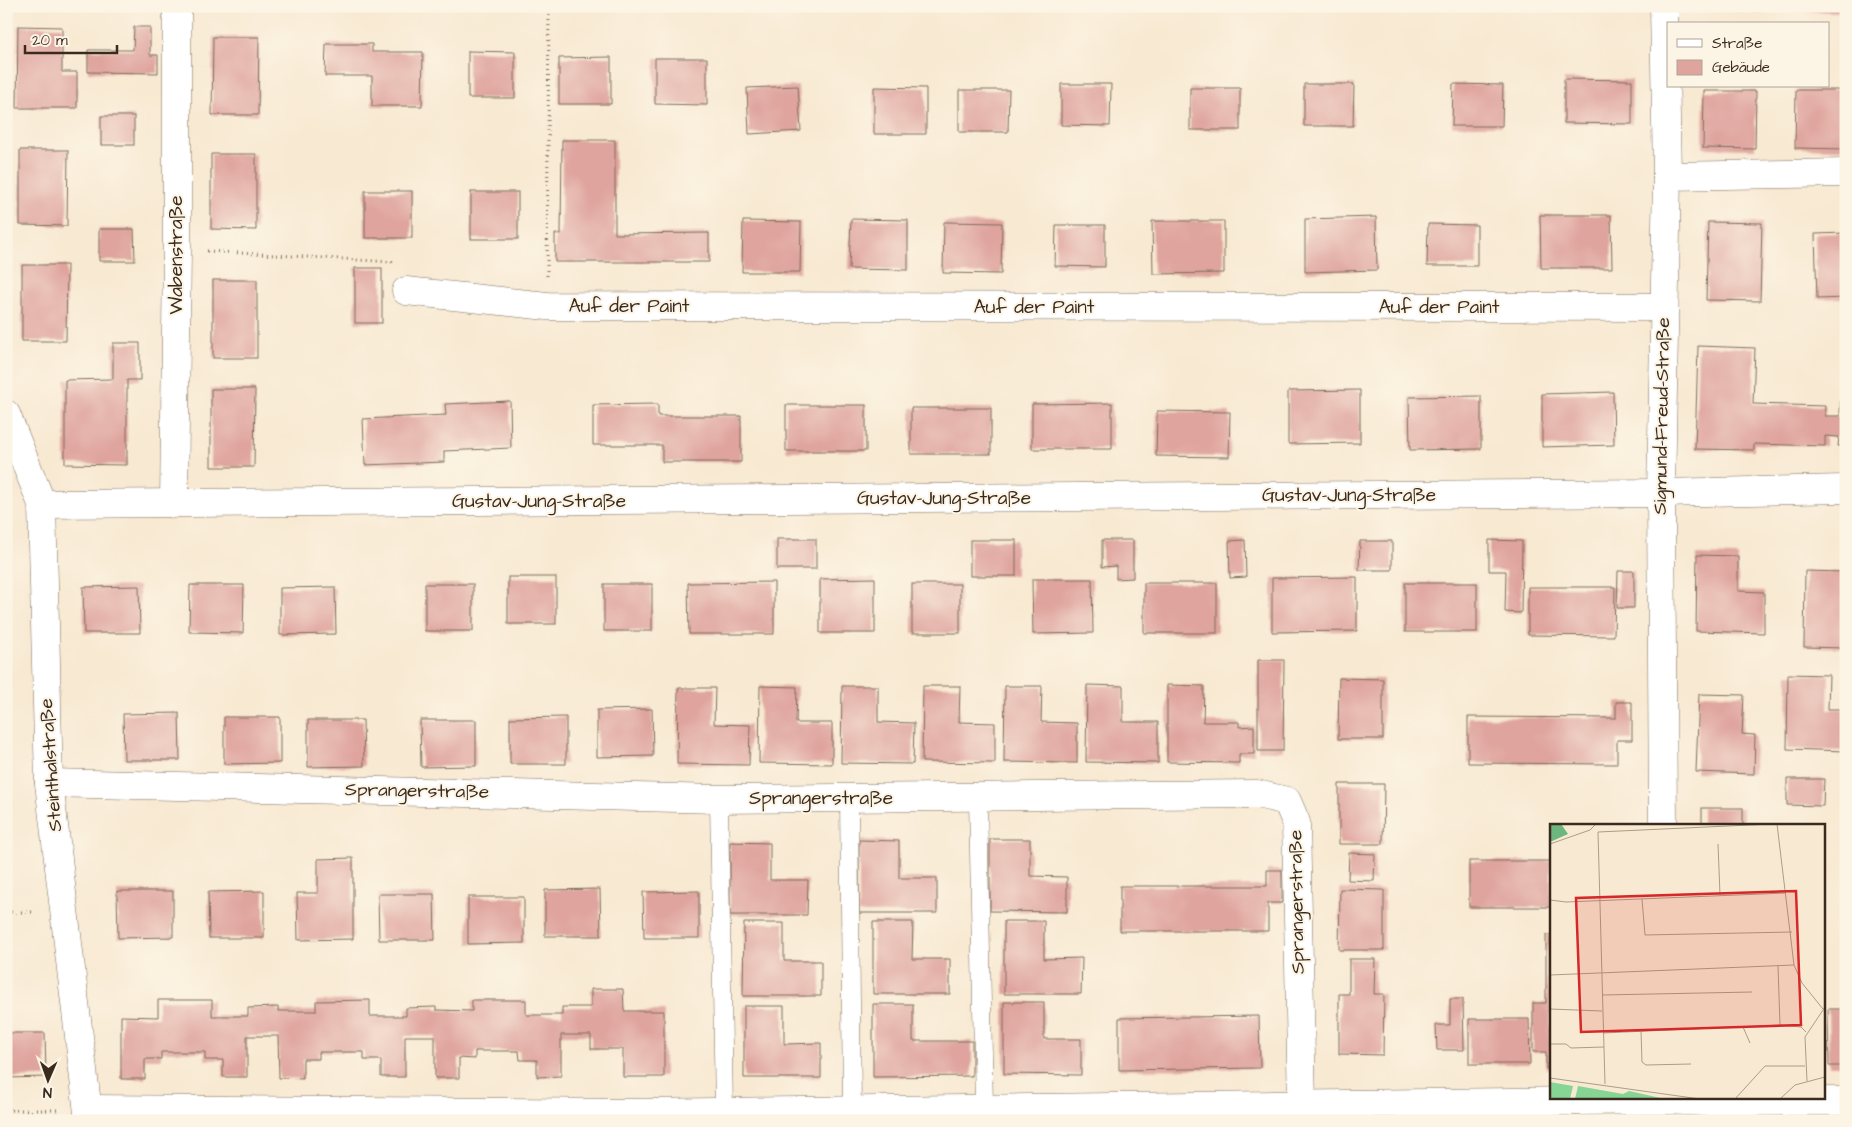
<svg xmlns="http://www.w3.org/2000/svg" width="1852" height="1127" font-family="'Architects Daughter',sans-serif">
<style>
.building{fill:#dfa49e}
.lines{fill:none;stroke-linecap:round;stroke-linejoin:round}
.service-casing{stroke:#7d6d5d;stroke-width:19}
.minor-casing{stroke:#7d6d5d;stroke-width:29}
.path{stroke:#7d6d5d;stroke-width:3;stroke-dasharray:1 4;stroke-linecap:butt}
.service{stroke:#fff;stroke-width:18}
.minor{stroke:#fff;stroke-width:28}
.labels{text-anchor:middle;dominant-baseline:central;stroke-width:4;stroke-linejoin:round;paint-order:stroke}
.street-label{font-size:19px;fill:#3b2a1e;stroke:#fcf5e5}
.inset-road{fill:none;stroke:#ac9d8a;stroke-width:1}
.view{fill:#d62828;fill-opacity:0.15;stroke:#d62828;stroke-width:2.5}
.inset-edge{fill:none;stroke:#3b2a1e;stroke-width:2.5}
</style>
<rect width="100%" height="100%" fill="#fcf5e5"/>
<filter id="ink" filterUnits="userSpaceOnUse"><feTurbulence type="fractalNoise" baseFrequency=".02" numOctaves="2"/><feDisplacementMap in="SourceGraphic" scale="10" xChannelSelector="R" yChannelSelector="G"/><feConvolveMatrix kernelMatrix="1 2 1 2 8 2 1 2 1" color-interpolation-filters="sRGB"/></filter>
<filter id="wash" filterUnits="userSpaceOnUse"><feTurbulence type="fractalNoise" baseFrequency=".0096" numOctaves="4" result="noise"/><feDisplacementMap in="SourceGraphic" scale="20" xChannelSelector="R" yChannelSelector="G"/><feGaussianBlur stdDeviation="1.12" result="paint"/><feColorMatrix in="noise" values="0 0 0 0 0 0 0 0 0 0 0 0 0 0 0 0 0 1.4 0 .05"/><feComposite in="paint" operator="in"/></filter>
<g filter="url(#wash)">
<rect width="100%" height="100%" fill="#f8e9d2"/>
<g id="blocks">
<g class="building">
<path d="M1709,6H1761V11L1709,10Z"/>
<path d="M1794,6H1846V12L1794,11Z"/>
<path d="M18,26L62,27V72H77V108H17Z"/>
<path d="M134,27H150V55H158V73L88,72V50H133Z"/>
<path d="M213,37H259L258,115H212Z"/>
<path d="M326,44H372V52H423L422,106H372V76H325Z"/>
<path d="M468,51L515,52V98H468Z"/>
<path d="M611,57V104H559V58Z"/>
<path d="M655,58H707V105L655,104Z"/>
<path d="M1564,79L1632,80V124L1564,123Z"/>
<path d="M1061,84H1111L1110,126L1061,125Z"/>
<path d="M1304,84H1354L1353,126H1304Z"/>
<path d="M1453,84L1503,85L1502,126H1452Z"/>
<path d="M798,86L801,131L749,134L747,88Z"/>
<path d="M874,87L926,88V134H874Z"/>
<rect x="1190" y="88" width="50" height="42"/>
<path d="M959,90H1009L1008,132H959Z"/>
<path d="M1796,90H1846V149L1795,148Z"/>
<path d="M1704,91H1756L1755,149L1703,148Z"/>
<rect x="101" y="116" width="33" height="29"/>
<path d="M562,140H615V234L709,233V262H555V234H561Z"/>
<path d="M20,150H68L67,226L20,225Z"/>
<path d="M211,154H256V230L211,229Z"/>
<rect x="365" y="191" width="47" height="47"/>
<rect x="471" y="192" width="47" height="47"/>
<path d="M1540,215H1611L1612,268H1541Z"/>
<path d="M1376,217L1377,270L1305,272V219Z"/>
<path d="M851,219L908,220V270L849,269Z"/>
<path d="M743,221L801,222L800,272H742Z"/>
<path d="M1152,221H1224V273L1153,274Z"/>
<path d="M944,222L1002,223L1001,274L943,273Z"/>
<path d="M1708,222L1762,223L1760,301L1706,300Z"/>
<path d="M1428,224L1477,225V266H1427Z"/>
<path d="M1056,225H1105V267L1055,266Z"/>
<path d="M99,229H134L135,261H99Z"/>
<path d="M1846,233V298L1817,299L1815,234Z"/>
<path d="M22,265H67L66,341H22Z"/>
<rect x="355" y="268" width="27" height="55"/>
<rect x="213" y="280" width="44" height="78"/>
<path d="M113,343H140V380H127V465L65,464V380L113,379Z"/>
<path d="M1698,346L1755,348L1753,404L1825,406V416H1840L1841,378H1846V446H1838L1839,437L1825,436V446L1754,444V450L1695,449Z"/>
<path d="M211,389H255L254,467H211Z"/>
<path d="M1360,390V443L1288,444V391Z"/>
<path d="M1613,392L1614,445L1542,447V394Z"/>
<path d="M1481,396V449L1410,450L1409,397Z"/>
<path d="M510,401L511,448L444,451V462L365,465L363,419L446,415L445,404Z"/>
<path d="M1112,403V449H1032V404Z"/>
<path d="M658,404V416H741V462H662V445H593V405Z"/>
<rect x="786" y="405" width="80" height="46"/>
<rect x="911" y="408" width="80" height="46"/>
<path d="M1157,411L1230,412L1229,457L1156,456Z"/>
<rect x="777" y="539" width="39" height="30"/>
<rect x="970" y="540" width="46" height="36"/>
<path d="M1102,540H1133V578L1116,579V566L1102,567Z"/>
<path d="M1245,540L1246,577L1230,578L1229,541Z"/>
<path d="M1489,540L1522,541L1521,613L1505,612L1506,571H1489Z"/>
<path d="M1360,541H1392V570H1359Z"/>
<path d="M1697,555L1738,556V591L1764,592V633L1696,631Z"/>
<path d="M1618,571H1634V608H1617Z"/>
<path d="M1805,571L1846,572V648L1804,647Z"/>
<rect x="508" y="577" width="48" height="47"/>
<path d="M1357,577V631L1272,632V578Z"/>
<path d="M875,578V633H820V579Z"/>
<path d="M1032,579H1092L1093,633L1033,634Z"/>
<path d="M774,582V634H689L688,583Z"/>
<rect x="1144" y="583" width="73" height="50"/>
<rect x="1405" y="583" width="72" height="49"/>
<rect x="425" y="584" width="48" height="47"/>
<rect x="604" y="584" width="48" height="47"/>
<rect x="912" y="584" width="48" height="49"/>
<path d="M190,585H244L243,633L189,632Z"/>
<path d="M139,586L140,633H84L83,587Z"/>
<path d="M335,587L336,634L280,635V588Z"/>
<path d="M1528,587H1615L1614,636L1528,635Z"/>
<path d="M1258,660H1284L1283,751H1258Z"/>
<path d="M1788,674L1829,675L1828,709H1846V751L1787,749Z"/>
<path d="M1339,678L1383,679V739H1338Z"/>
<path d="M1087,685L1123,686V722H1158V763L1086,762Z"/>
<path d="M1167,685L1204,686L1203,722H1239V727L1254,726V754H1239V763L1167,762Z"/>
<path d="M760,686L797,687L796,723H832V764L759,763Z"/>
<path d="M842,686H878V722L914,723L913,764L841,763Z"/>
<path d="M923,686H960L959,722L995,723V763L922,762Z"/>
<path d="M1005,686H1042L1041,722L1077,723V763L1004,762Z"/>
<path d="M678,688H715L714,724L750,725L749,765L677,764Z"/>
<path d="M1699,694L1744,695L1742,734L1755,735L1754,774L1696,772Z"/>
<path d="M1616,702H1632V740H1617V764L1468,763V717L1616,718Z"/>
<path d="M652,709L653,756L597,757V710Z"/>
<path d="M179,713L180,760H124L123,714Z"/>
<path d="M224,717H280V763L224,764Z"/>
<path d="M566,717V764H510V718Z"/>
<path d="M308,720H363L364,766L308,767Z"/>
<path d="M420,720H476V766L421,767Z"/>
<path d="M1787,779H1824L1823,806L1787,805Z"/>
<path d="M1339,784H1384L1383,844H1339Z"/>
<rect x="1702" y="808" width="41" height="18"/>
<path d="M990,839H1030V876L1067,877V912L990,911Z"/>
<path d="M859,840L899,841V878H937V913H859Z"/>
<path d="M730,842L770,843V880H808L807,915H730Z"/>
<path d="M1349,853L1375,854L1374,881L1348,880Z"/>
<path d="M353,858V939L298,940L297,893H318V859Z"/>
<rect x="1469" y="861" width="82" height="46"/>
<path d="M1267,870H1282V903H1268V931H1120V886H1267Z"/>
<path d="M600,889L601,936H545V890Z"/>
<path d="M1340,889L1384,890V950H1339Z"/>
<path d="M117,891H173V937L118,938Z"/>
<path d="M264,891V938H209L208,892Z"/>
<path d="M699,891V938H644L643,892Z"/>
<path d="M378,894H434L435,940H379Z"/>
<path d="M468,897H524V943L468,944Z"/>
<path d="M1004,921H1044V959L1082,958L1081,994H1004Z"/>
<path d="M873,922H913L912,959H950V994H873Z"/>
<path d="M744,923H784V961H821V996H743Z"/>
<path d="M1546,935H1551V1069H1546V1052H1533V1003H1546Z"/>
<path d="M1349,959H1375L1374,994H1384L1383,1055L1339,1054V994H1349Z"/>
<path d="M591,989H623L624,1011H664V1077H623V1049H591V1035H561V1076L537,1077V1060H520L519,1051H475V1059L459,1058V1078H435V1036H405V1077H381V1060H364V1052H319V1059H303V1079L279,1078L278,1036H247V1077H223V1060H205V1052H161V1059H145V1079H121V1016L158,1017V1000H212V1016H248V1008L278,1007V1011H316V1001L370,1000V1016H406V1008L436,1007V1010L472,1011V1000H526V1015H562V1007H591Z"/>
<path d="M1450,999H1463L1464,1050H1437L1436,1025H1450Z"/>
<path d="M1004,1002H1044V1039H1081V1075L1004,1074Z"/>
<path d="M873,1004H913V1041H972V1076L873,1077Z"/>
<path d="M744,1006H784V1044L821,1043V1078H744Z"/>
<path d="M1828,1009H1846V1071H1843V1066H1829Z"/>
<path d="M1259,1016L1260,1068L1119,1070V1018Z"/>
<path d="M1469,1019H1529L1530,1064H1469Z"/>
<path d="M6,1033H45L46,1077L6,1078Z"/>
</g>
</g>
</g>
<g filter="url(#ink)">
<use href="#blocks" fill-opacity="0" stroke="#7d6d5d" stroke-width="1"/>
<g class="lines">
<g class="service-casing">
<g id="service">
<path d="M849,798L852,1110"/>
<path d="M978,798L984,1109"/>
<path d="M719,799L724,1112"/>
</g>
</g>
<g class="minor-casing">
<g id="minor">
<path d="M1667,176L1846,173"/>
<path d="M406,291L547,306L1664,307"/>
<path d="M6,414L42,504L49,783L89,1121"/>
<path d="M42,504L1661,493L1846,489"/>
<path d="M174,504L177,249V6"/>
<path d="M49,783L719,799L1257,794L1287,801L1296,822L1302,1105"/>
<path d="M1663,826L1661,493L1667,176L1664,6"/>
<path d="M88,1109L642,1113L1664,1100L1705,1102L1846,1101"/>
</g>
</g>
<g class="path">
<path d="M207,251L392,262L393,266"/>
<path d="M547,276L549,6"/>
<path d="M6,657H16"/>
<path d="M6,912H36"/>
<path d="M6,1110H58"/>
</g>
<use href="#service" class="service"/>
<use href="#minor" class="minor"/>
</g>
</g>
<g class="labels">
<g class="street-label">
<text transform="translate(176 255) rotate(-90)">Wabenstraße</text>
<text x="629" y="306">Auf der Paint</text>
<text x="1034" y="307">Auf der Paint</text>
<text x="1439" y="307">Auf der Paint</text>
<text transform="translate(1662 416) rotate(-89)">Sigmund-Freud-Straße</text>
<text x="1349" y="495">Gustav-Jung-Straße</text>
<text x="944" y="498">Gustav-Jung-Straße</text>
<text x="539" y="501">Gustav-Jung-Straße</text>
<text transform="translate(51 765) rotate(-94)">Steinthalstraße</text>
<text transform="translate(417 791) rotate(1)">Sprangerstraße</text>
<text x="821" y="798">Sprangerstraße</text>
<text transform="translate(1297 902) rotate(-91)">Sprangerstraße</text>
</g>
</g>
<g transform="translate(1550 824)">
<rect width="275" height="275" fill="#f8e9d2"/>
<path d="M0,258L23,262L20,275H0ZM28,262L73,270L79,267L115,275H25Z" fill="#87d594"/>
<path d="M0,0H11L18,10L0,18Z" fill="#6db67e"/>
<path class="inset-road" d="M227,0L244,141L252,159L273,185M0,20L40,6L46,0M168,20L170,71M92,75L95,111L242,108M0,76L16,78L236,69M228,142L230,201M0,151L244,141M52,171L202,168M0,185L52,187M193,203L200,219M91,207L92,238L96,241L141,240M53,209L230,201L251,203L256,208M0,220H16L21,224L54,223M0,254L150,275M257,257L255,213L275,183M55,260L48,8L222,0M185,275L215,242H255M230,275L245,261L275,253"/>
<path class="view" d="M246,67L251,201L31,208L26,74Z"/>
<rect width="275" height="275" class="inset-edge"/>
</g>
<rect width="1852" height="1127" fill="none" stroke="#fcf5e5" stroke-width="25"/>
<rect x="1667" y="22" width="162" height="65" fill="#fcf5e5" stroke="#afa495"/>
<rect x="1677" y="39" width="25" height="8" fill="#ffffff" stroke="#afa495"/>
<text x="1712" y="48" font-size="15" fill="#3b2a1e">Straße</text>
<rect x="1677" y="60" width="25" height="15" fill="#dfa49e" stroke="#afa495"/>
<text x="1712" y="72" font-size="15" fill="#3b2a1e">Gebäude</text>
<g transform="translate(48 1080) rotate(182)" stroke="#fcf5e5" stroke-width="4" paint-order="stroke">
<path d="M0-4L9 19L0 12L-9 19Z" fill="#3b2a1e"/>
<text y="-8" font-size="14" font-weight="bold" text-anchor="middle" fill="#3b2a1e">N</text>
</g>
<path d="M25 45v8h92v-8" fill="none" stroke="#3b2a1e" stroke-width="2.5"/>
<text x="32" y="45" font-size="15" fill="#3b2a1e" stroke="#fcf5e5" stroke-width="4" paint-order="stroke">20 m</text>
</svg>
